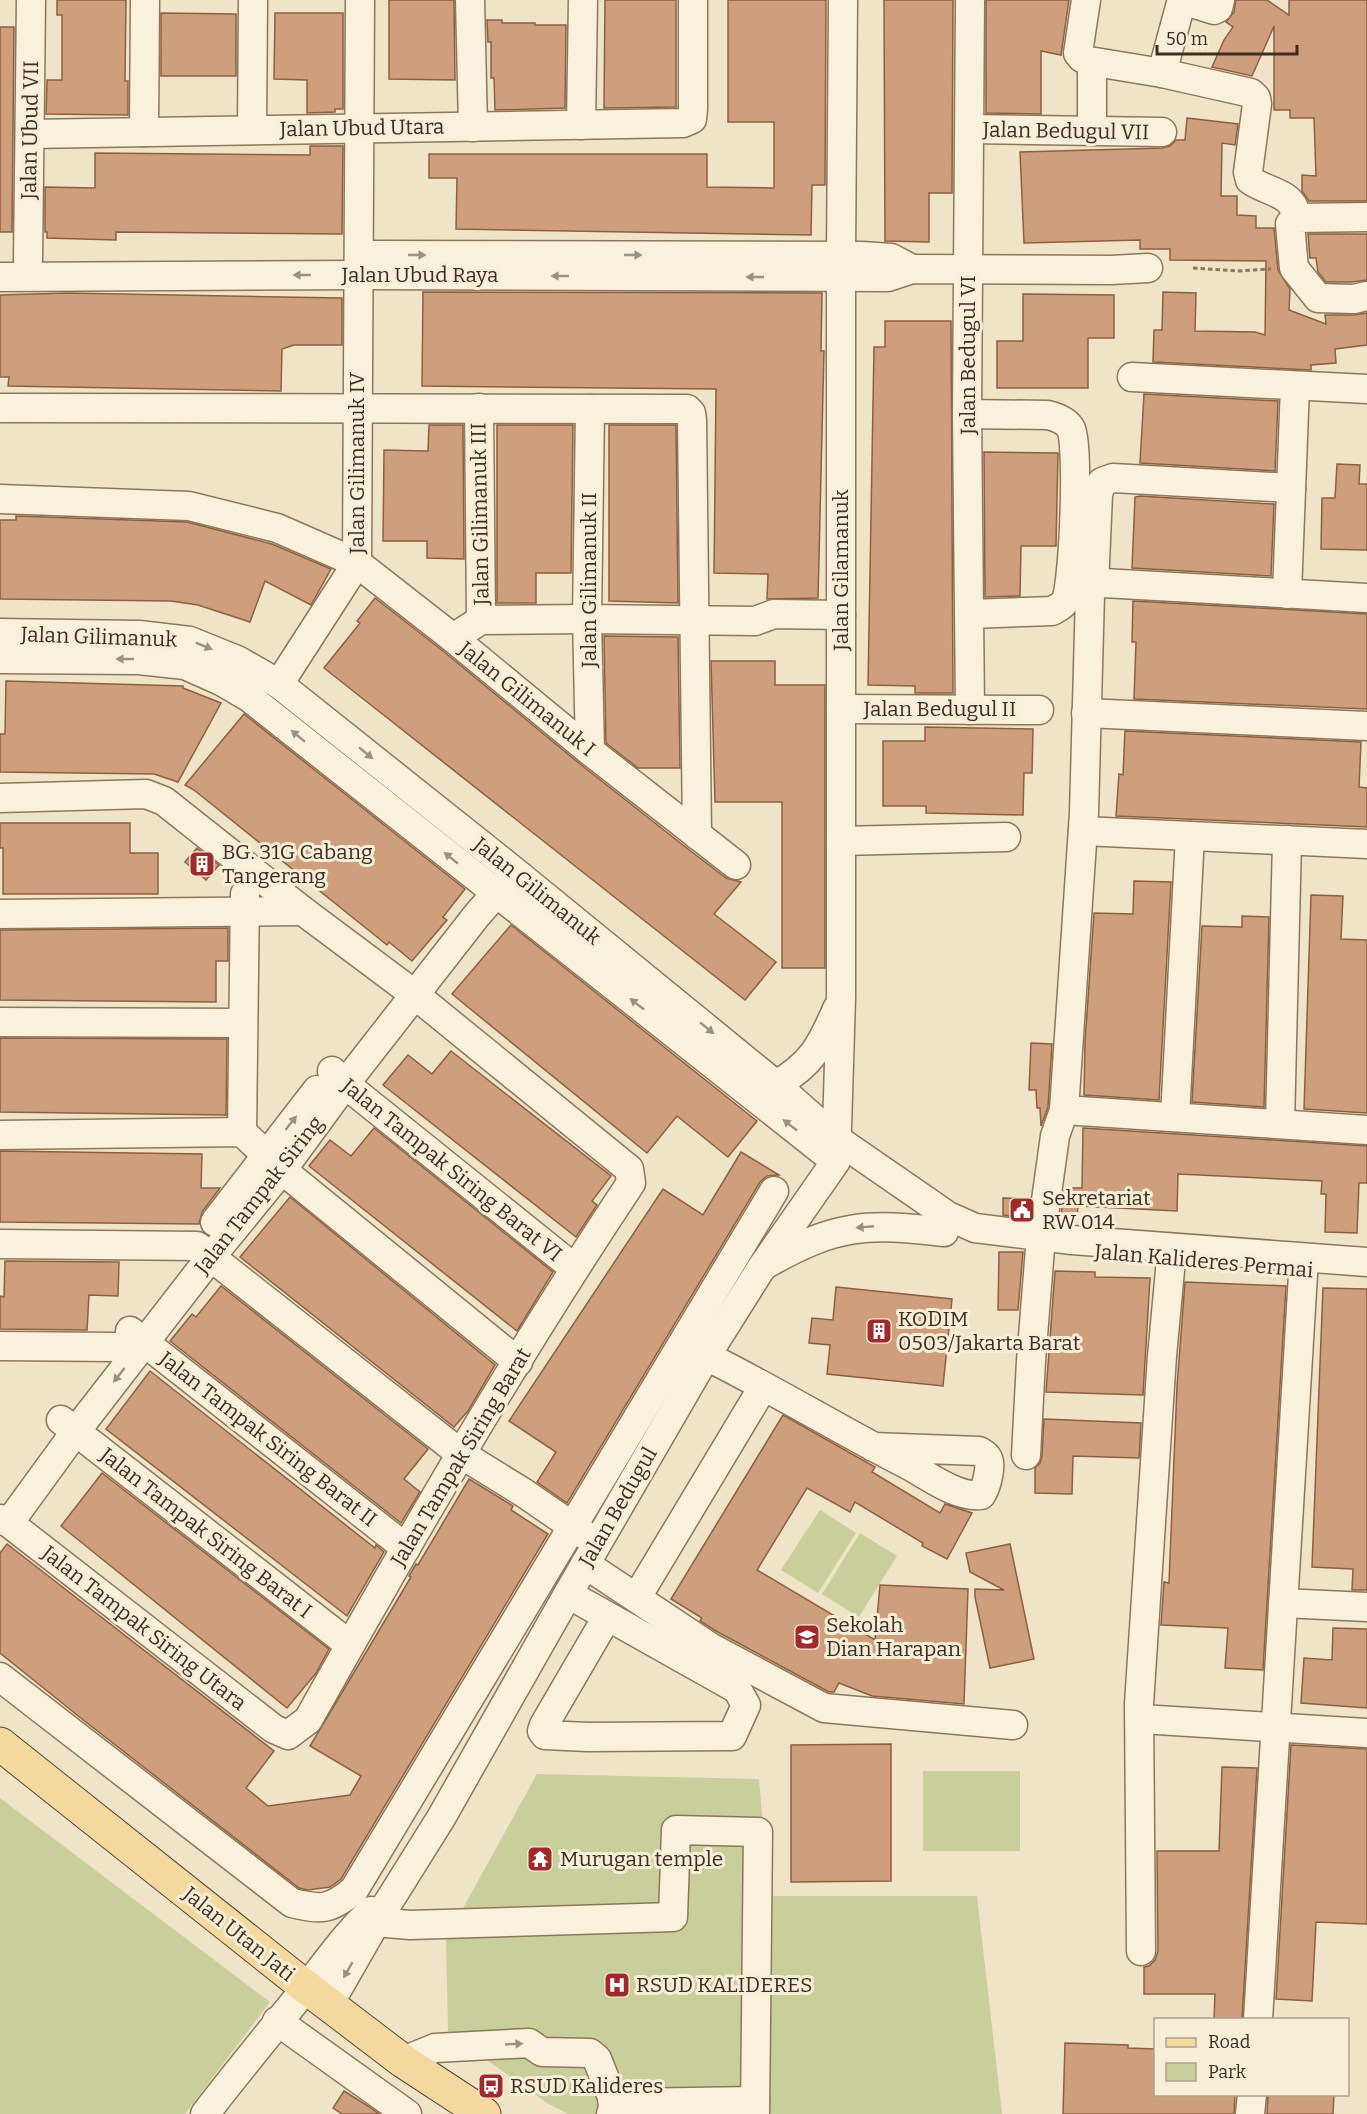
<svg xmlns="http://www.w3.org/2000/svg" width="1367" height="2114" font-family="Bitter,serif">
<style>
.green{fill:#c9cf9b}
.building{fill:#cf9f7d;stroke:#8d5f41;stroke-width:1.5}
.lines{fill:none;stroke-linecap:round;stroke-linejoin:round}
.minor-casing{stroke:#8d765c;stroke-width:31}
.major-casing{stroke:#5b4430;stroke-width:35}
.path{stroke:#8d765c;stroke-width:3;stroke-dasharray:4.5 3;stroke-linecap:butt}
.minor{stroke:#faf1dc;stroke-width:28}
.major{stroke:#f3d9a0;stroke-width:33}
.oneway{fill:#9c907e}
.labels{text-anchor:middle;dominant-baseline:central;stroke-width:6;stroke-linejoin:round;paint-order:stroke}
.street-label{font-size:21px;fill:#3d2e20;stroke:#f7eed8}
.poi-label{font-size:21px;fill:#3d2e20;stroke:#f7eed8;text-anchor:start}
</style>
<rect width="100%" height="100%" fill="#f0e4c8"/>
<g class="green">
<path d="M820,1510L856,1533L818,1593L781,1570Z"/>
<path d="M860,1533L897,1556L859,1617L822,1594Z"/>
<rect x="923" y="1771" width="97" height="80"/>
<path d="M537,1774L759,1779L769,1896H977L1002,2114H568L547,2103L448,2032L446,1939Z"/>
<path d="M0,1798L270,2002L185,2114H0Z"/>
</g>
<g class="building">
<path d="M57,0H126L125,81H128V115L46,114L47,80H62V15H57Z"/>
<path d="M389,0H454L455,80L389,79Z"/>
<path d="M605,0H676V107L604,108Z"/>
<path d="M728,0H826L825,185H812L811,235L456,229L457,178H429V154H707V187L774,188V122H728Z"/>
<path d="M884,0H953L952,193H929V242L885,241Z"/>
<path d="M986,0H1069L1061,55L1041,51V114L986,113Z"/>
<path d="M1236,0H1267L1289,15V0H1367V201H1309L1302,191V175L1316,176L1314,118H1290V110H1274V26L1252,76L1212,67L1224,40L1233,27L1226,22L1234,12Z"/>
<path d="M161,13L236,14V76H161Z"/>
<path d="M275,13H343V109H335V112L307,113V80L274,79Z"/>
<path d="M487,20H502V23H535V25H566L565,108L495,110L494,78H491V42H488Z"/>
<path d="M0,27H14L12,232H0Z"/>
<path d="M1187,118L1238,124L1235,145L1222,143L1221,196H1237V215L1256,216V228H1274L1278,270L1290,289L1289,310L1326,324L1325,315H1354L1367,313V345L1335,349L1336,363L1311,365V370L1153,362L1154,330H1162L1163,292L1196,293L1195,331L1255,332L1265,335L1266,261L1170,260V249H1140V240L1024,243L1020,152L1162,148L1170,146L1176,140H1185Z"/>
<path d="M310,146H343L342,234L116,232V240L47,238V232H45V187L95,188V153L310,155Z"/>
<path d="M1308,234H1367V280L1352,282H1326L1318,272L1316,258H1310Z"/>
<path d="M423,292L822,293L821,351H824L818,598L767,599L768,574L714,573L716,389L422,386Z"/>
<path d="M67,293L342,298V345H294L282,349L281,391L8,386L9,377H0V295Z"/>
<path d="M1023,294L1114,295V338H1088V388H997V341H1023Z"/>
<path d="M885,321H951L953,693H915V686L868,685L874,347H885Z"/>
<path d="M1144,394L1278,401L1275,471L1140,463Z"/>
<path d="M429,425H463L464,559L427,558V541H383L384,450L428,451Z"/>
<path d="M497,425H573L571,573H536V603H497Z"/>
<path d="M609,425H676L678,603L609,601Z"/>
<path d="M984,452L1058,453L1056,546H1021L1020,596L985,597Z"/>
<path d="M1337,464L1360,465L1359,484H1367V550L1321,549L1322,498H1335Z"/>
<path d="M1140,496L1274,504L1271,576L1132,568L1135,497Z"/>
<path d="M16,516L187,522L272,544L331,569L311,605L265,581L250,622L198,605L171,601L0,599V520H16Z"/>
<path d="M375,598L443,651L580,764L688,849L726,878L741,882L714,914L776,962L745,1000L324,668L360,623L357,621Z"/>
<path d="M1133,601L1367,614V709L1134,699L1136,642H1132Z"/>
<path d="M604,636L678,637L680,768H638L606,743Z"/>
<path d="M711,661H775V685H825V968H782V802H715Z"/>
<path d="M6,681L183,686V688L221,703L178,782L154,774L0,772V734H5Z"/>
<path d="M244,714L465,889L443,917L447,920L412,961L389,942L387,945L194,790L185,785Z"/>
<path d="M925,727L1033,729L1032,773H1024L1023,815L926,813V806H883V741H925Z"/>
<path d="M1125,731L1361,742L1359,787L1367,788V827L1116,816L1119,774L1123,775Z"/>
<path d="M0,823H130V853H158V894H3V848H0Z"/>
<path d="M197,848L219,865L206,880L185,862Z"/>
<path d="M1134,881L1171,882L1159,1100L1084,1095L1085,1042L1094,913L1133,914Z"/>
<path d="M1311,895L1343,896L1341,939L1367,940V1113L1304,1109Z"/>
<path d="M1242,916L1269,917L1264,1107L1192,1102L1202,926L1242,927Z"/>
<path d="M511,925L757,1121L728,1157L677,1116L647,1153L452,994Z"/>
<path d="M228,928V961H216V1002L0,1000V930Z"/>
<path d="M0,1038L227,1039L226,1115L0,1112Z"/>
<path d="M1031,1043L1052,1044L1048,1107L1041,1126L1040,1108H1037L1036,1090H1029Z"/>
<path d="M451,1051L611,1176L592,1201L597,1205L576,1237L383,1085L408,1055L432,1074Z"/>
<path d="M374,1128L553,1272L517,1331L309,1166L330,1140L351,1156Z"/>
<path d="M1083,1128L1367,1146V1183H1359L1357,1233L1325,1232L1326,1194H1321L1322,1181L1178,1174L1177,1211L1078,1206L1077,1217L1061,1215L1064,1188H1082Z"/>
<path d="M0,1151L202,1154L201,1188H220L202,1212L199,1224L0,1222Z"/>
<path d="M741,1152L779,1175L767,1176L760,1182L567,1503L537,1482L556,1452L509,1421L663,1189L703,1215Z"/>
<path d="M290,1197L495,1365L468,1411L454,1427L240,1257Z"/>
<path d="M1003,1198L1030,1199L1027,1218L1003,1215Z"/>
<path d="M999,1252H1023L1018,1310H998Z"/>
<path d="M5,1261L119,1262L118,1296L89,1295L87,1330L0,1329V1296L4,1297Z"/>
<path d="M1055,1271L1095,1272V1277L1150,1278L1143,1395L1046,1392Z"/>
<path d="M1185,1282L1286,1286L1263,1670L1225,1668L1228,1628L1161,1625L1164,1582L1169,1583L1177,1386Z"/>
<path d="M221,1286L428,1449L404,1479L420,1492L401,1523L170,1341L192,1314L196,1317Z"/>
<path d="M836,1287L952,1299L943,1386L827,1374L830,1345L809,1343L812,1318L833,1320Z"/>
<path d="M1323,1288L1367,1289V1590H1352L1353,1569L1312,1567Z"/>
<path d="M150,1371L375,1548L376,1545L384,1552L347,1616L106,1429Z"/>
<path d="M783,1415L875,1467L872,1472L940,1513L945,1504L972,1513L947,1559L922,1546L923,1543L855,1502L850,1512L807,1488L757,1570L875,1640L880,1585L968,1589L964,1704L872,1696L839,1683L834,1692H829L716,1631L700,1621L702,1618L671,1599Z"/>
<path d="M1044,1419L1141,1423L1139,1458L1073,1456L1072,1494L1035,1493V1468L1040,1463L1042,1456Z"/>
<path d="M102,1473L329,1649L316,1673L287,1708L61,1526Z"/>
<path d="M469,1479L513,1506L511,1510L548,1534L341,1879L330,1887L308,1890L299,1888L82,1719L0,1653V1553L7,1544L274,1751L246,1788L268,1806L350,1795L361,1776L310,1746L411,1577L409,1576L416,1564L418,1565Z"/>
<path d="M1010,1544L1034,1659L990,1668L975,1597V1589L1004,1590L970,1572L966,1553Z"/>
<path d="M1333,1628L1367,1629V1708L1301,1703L1304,1658L1332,1660Z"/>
<path d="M891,1744V1881L791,1882V1745Z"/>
<path d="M1291,1745L1367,1749V1924L1316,1922L1312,2001L1276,1999Z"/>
<path d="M1222,1767L1257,1768L1242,2019H1214L1215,1994H1144V1967L1149,1966L1155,1960L1158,1951L1157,1851H1219Z"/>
<path d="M1065,2043L1128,2045V2048L1155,2049V2094H1235L1234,2114H1063Z"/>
<path d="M344,2091L368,2106L379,2114H342L333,2108Z"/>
<path d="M1268,2094H1334L1333,2114H1267Z"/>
</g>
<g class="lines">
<g class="minor-casing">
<g id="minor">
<path d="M470,0L473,127"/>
<path d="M970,0L967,414L970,710"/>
<path d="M1086,0L1078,53L1082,58L1089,61L1162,73L1251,93L1256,98L1257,104L1248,172L1250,180C1268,193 1295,192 1296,218"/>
<path d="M1092,71V131"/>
<path d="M1162,73L1181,3L1185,1L1214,10L1218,8L1220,0"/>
<path d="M581,125L583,0"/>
<path d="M970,129L1162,132"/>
<path d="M252,130L253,0"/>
<path d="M144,132L145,0"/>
<path d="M30,134L683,123L692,119L693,109V0"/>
<path d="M1367,217L1296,218L1290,224L1294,268L1318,298L1354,299L1367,296"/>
<path d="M368,255L862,256L891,258L912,269"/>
<path d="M28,260L31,0"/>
<path d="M0,277L359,275L888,277L912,269L1111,270L1148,268"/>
<path d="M1132,377L1367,389"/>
<path d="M0,408L687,409L691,413L692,420L697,835"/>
<path d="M479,408L481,620"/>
<path d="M590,409L587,619L590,751"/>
<path d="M967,414L1048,415C1056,417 1067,421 1071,429C1079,447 1074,580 1066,600C1063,606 1057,608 1052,611L970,614"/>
<path d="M0,499L189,506L277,528L357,563L453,638L590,751L736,865"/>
<path d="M1094,586L1103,583L1367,598"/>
<path d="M1287,594L1295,386"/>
<path d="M0,633L139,635L190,641L237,660L279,684L515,872L776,1085L838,1140L948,1216L975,1228L1072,1240L1367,1262"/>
<path d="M453,638L481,620L587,619L755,621L774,614L841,615"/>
<path d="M0,659L139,660L185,665L221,681L250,698L829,1156"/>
<path d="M279,684L357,563L360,0"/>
<path d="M841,709L1039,710"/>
<path d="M1086,713L1367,726"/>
<path d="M0,798L146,794L164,801L303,911L414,994L629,1169L631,1183C515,1357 410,1538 308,1720L288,1735L274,1729L9,1523L0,1519"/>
<path d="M1083,831L1367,844"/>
<path d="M841,841L1006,837"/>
<path d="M0,914L303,911"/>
<path d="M0,1022L242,1023"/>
<path d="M332,1071L345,1084L574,1268"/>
<path d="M776,1085C812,1064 821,1046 837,1009"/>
<path d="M1064,1110L1367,1130"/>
<path d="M1175,1117L1190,836"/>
<path d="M1280,1124L1287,840"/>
<path d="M242,1132L245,894"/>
<path d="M0,1135L242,1132L282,1170L518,1362"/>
<path d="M215,1222L317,1090"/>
<path d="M0,1244L197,1246L461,1454L524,1493L588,1537"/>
<path d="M768,1263C837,1224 866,1223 944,1232"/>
<path d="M130,1331L406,1548"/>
<path d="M0,1346L116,1347"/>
<path d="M706,1356C775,1390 841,1431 910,1466C930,1477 958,1498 981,1495C986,1488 993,1464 987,1457C985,1454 982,1453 979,1451L873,1447"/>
<path d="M61,1420L350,1645"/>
<path d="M1026,1455L1031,1361L1041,1236L1055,1136L1064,1110L1084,813L1090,594L1094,586L1098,494L1102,482L1113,478L1291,488"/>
<path d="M9,1523L76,1431L210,1258L282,1170L345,1084L477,915L508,880"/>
<path d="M585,1564L710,1647L824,1708L1013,1725"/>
<path d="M568,1594L737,1689L746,1705L732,1736L588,1737L545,1735L542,1731L544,1725L607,1617"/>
<path d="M637,1597L763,1387"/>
<path d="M1283,1603L1367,1607"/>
<path d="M0,1677L292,1903C322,1910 330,1910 354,1890L774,1191"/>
<path d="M1141,1719L1367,1733"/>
<path d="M376,1922L410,1925L673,1917L676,1830L758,1832L755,2114"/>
<path d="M1141,1951L1139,1704L1162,1356L1172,1249"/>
<path d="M329,2004L376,1922L441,1818L568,1594L706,1356L762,1267L836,1161L841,998V256L843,0"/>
<path d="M1258,2020L1304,1258"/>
<path d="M277,2021L407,2114"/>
<path d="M403,2061L435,2048L529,2043L542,2052L590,2053L597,2059L612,2097L613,2108L611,2114"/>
<path d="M612,2097L626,2103L755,2101"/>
<path d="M205,2114C238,2071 272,2030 306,1988C328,1961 345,1935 371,1911"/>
<path d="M1250,2114L1252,2094"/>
</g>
</g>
<g class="major-casing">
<path id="major" d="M0,1744L307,1988L403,2061L484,2114"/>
</g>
<path class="path" d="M1193,268L1237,271L1271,269"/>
<use href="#minor" class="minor"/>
<use href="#major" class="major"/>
</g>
<defs><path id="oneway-solid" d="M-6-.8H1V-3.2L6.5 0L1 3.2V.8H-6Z" transform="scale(1.5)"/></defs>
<g class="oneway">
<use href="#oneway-solid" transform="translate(417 255)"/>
<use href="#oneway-solid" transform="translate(633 255)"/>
<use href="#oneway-solid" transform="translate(302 275) rotate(180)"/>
<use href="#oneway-solid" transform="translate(560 276) rotate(-180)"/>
<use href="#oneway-solid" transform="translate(755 277) rotate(-180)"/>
<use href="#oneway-solid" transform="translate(204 646) rotate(22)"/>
<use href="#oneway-solid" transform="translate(125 659) rotate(-180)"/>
<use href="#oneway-solid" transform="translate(298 736) rotate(-141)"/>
<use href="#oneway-solid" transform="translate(366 753) rotate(39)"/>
<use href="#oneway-solid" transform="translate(451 858) rotate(-141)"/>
<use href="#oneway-solid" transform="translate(637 1004) rotate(-142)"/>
<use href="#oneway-solid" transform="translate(707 1028) rotate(39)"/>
<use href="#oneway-solid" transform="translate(291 1123) rotate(-52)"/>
<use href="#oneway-solid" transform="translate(790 1125) rotate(-142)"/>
<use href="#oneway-solid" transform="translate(865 1227) rotate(175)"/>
<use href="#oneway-solid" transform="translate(119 1375) rotate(128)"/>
<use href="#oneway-solid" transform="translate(348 1970) rotate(120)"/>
<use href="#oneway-solid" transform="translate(514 2044) rotate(-3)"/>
</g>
<defs>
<g id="building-square" transform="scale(1.35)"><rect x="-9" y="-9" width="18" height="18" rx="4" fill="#9e2a2b" stroke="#f7eed8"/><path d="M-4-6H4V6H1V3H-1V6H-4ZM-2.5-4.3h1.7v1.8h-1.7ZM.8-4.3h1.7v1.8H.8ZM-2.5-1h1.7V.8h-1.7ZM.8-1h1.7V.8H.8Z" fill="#fff"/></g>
<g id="civic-square" transform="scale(1.35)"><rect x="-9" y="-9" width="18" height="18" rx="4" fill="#9e2a2b" stroke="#f7eed8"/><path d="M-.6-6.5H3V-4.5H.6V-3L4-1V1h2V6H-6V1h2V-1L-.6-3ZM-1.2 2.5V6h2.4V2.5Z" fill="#fff"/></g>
<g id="school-square" transform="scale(1.35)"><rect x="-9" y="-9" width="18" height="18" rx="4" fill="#9e2a2b" stroke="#f7eed8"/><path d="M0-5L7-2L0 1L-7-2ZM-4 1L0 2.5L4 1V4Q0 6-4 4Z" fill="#fff"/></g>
<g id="temple-square" transform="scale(1.35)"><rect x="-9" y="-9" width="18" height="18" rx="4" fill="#9e2a2b" stroke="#f7eed8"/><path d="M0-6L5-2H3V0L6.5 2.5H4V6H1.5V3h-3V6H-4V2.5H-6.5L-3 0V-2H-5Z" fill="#fff"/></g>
<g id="hospital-square" transform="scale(1.35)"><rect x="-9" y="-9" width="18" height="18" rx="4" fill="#9e2a2b" stroke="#f7eed8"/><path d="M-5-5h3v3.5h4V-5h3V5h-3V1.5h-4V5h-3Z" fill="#fff"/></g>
<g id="bus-square" transform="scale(1.35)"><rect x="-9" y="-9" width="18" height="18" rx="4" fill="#9e2a2b" stroke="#f7eed8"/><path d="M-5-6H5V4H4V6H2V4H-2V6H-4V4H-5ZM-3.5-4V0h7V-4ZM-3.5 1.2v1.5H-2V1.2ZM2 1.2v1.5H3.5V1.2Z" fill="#fff"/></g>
</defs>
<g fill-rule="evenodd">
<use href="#building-square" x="202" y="864"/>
<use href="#civic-square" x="1022" y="1210"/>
<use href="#building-square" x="879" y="1331"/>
<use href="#school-square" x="807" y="1637"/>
<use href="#temple-square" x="540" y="1859"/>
<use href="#hospital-square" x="617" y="1985"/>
<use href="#bus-square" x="491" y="2086"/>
</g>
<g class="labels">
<g class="street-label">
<text transform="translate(362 128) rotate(-1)">Jalan Ubud Utara</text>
<text transform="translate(30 130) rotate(-89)">Jalan Ubud VII</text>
<text transform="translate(1066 131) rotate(1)">Jalan Bedugul VII</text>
<text x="420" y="275">Jalan Ubud Raya</text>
<text transform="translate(968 355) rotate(-90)">Jalan Bedugul VI</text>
<text transform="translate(357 463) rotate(-90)">Jalan Gilimanuk IV</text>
<text transform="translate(480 514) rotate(-91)">Jalan Gilimanuk III</text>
<text transform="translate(841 570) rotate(-90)">Jalan Gilamanuk</text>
<text transform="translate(589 580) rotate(-90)">Jalan Gilimanuk II</text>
<text transform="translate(99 637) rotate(2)">Jalan Gilimanuk</text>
<text transform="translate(527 699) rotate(39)">Jalan Gilimanuk I</text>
<text x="940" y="709">Jalan Bedugul II</text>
<text transform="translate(537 891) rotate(39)">Jalan Gilimanuk</text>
<text transform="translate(452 1170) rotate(39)">Jalan Tampak Siring Barat VI</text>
<text transform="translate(259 1195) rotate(-52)">Jalan Tampak Siring</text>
<text transform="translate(1204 1261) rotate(5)">Jalan Kalideres Permai</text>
<text transform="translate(268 1439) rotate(38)">Jalan Tampak Siring Barat II</text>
<text transform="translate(461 1457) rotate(-59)">Jalan Tampak Siring Barat</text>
<text transform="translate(618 1507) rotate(-60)">Jalan Bedugul</text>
<text transform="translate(206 1533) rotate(38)">Jalan Tampak Siring Barat I</text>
<text transform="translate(144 1628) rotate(38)">Jalan Tampak Siring Utara</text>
<text transform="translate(239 1934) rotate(39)">Jalan Utan Jati</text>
</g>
<g class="poi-label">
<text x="222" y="852">BG. 31G Cabang<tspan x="222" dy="24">Tangerang</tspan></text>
<text x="1042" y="1198">Sekretariat<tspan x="1042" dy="24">RW 014</tspan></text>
<text x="898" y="1319">KODIM<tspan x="898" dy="24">0503/Jakarta Barat</tspan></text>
<text x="826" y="1625">Sekolah<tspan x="826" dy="24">Dian Harapan</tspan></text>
<text x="560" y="1859">Murugan temple</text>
<text x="636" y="1985">RSUD KALIDERES</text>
<text x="510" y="2086">RSUD Kalideres</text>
</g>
</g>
<rect x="1154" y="2018" width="195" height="78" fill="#f7eed8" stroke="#ada18e" stroke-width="1.5"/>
<rect x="1166" y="2038" width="30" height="9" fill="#f3d9a0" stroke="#ada18e" stroke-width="1.5"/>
<text x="1208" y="2048" font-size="18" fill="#3d2e20">Road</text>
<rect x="1166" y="2063" width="30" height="18" fill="#c9cf9b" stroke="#ada18e" stroke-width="1.5"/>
<text x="1208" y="2078" font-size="18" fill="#3d2e20">Park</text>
<path d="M1157 45v9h140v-9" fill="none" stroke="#3d2e20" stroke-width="3"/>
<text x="1166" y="45" font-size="18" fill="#3d2e20" stroke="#f7eed8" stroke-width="4.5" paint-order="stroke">50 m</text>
</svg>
